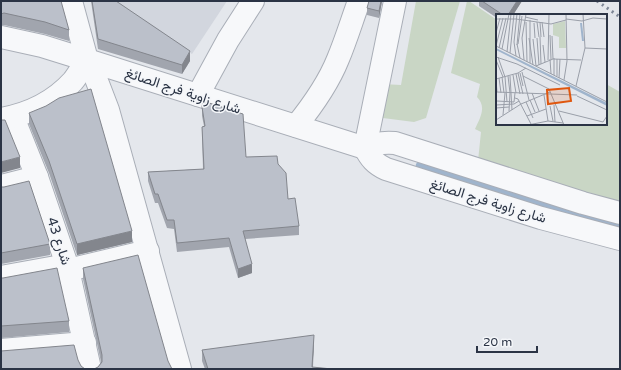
<svg xmlns="http://www.w3.org/2000/svg" width="621" height="370" font-family="'Varela Round',Vazirmatn,sans-serif">
<style>
.built{fill:#d2d6de}
.green{fill:#c9d6c5}
.water{fill:#9fb4cc}
.lines{fill:none;stroke-linecap:round;stroke-linejoin:round}
.minor-casing{stroke:#a9aeb7;stroke-width:24}
.minor{stroke:#f7f8fa;stroke-width:22}
.rail{stroke:#7d8696;stroke-width:3;stroke-dasharray:2 4;stroke-linecap:butt}
.wall{fill:#a1a5ae}
.shaded-wall{fill:#83868d}
.building{fill:#bbc0ca;stroke:#83868d}
.labels{text-anchor:middle;dominant-baseline:central;stroke-width:3;stroke-linejoin:round;paint-order:stroke}
.street-label{font-size:14px;fill:#2b3445;stroke:#f4f6f9}
.inset-river{fill:none;stroke:#9fb4cc;stroke-width:2}
.inset-road{fill:none;stroke:#9a9fa9;stroke-width:1}
.view{fill:#df570f;fill-opacity:0.15;stroke:#df570f;stroke-width:2}
.inset-edge{fill:none;stroke:#2b3445;stroke-width:2}
</style>
<rect width="100%" height="100%" fill="#e4e7ec"/>
<path class="built" d="M113,1H227L192,54Z"/>
<g class="green">
<path d="M416,1H460L426,118L414,122L375,117L382,84L401,85Z"/>
<path d="M467,1H469L497,20V124H606V84L620,92V211L478,161L481,132L475,129C480,118 487,107 477,97L480,84L451,73Z"/>
</g>
<path class="water" d="M419,160L620,222V233L415,170L416,164Z"/>
<g class="lines">
<g class="minor-casing">
<g id="minor">
<path d="M71,1L87,60L95,76L108,110L180,369"/>
<path d="M1,37L42,46L87,60L365,148C375,143 384,142 395,143L583,203L620,213"/>
<path d="M198,95L228,40L253,1"/>
<path d="M13,117L37,177L67,265L90,369"/>
<path d="M1,119C29,114 54,102 73,81C78,75 82,67 87,60"/>
<path d="M296,126C313,105 328,84 338,59C346,40 352,20 359,1"/>
<path d="M365,148C370,158 375,164 386,169L541,218L620,239"/>
<path d="M365,148L395,1"/>
<path d="M1,186L37,177"/>
<path d="M68,270L148,251"/>
<path d="M1,277L67,265"/>
<path d="M1,350L85,343"/>
</g>
</g>
<use href="#minor" class="minor"/>
<path class="rail" d="M597,1L620,17"/>
</g>
<g class="wall">
<path d="M1,1L69,30V41L45,34L4,25H1Z"/>
<path d="M91,1H116L190,61L182,74L98,49Z"/>
<path d="M382,1L379,18L367,15V8Z"/>
<path d="M479,1H522L513,15H497V18L479,6Z"/>
<path d="M202,107L246,157L278,164L288,199L299,226V235L245,239L252,273L238,278L229,247L177,252L174,229L167,228L158,203H155L148,181V172L203,169L202,135V127L204,126L202,116Z"/>
<path d="M29,113L132,242L77,255L49,173L29,124Z"/>
<path d="M1,187L50,244V255L1,264Z"/>
<path d="M83,268L168,361L98,367L101,362L83,279Z"/>
<path d="M1,278L69,321V332L1,338Z"/>
<path d="M314,345L313,367L332,369H205L202,361V350Z"/>
</g>
<g class="shaded-wall">
<path d="M381,1H382L379,18V11Z"/>
<path d="M517,1H522L513,15H508Z"/>
<path d="M190,51V61L182,74V65Z"/>
<path d="M20,157V168L1,173V162Z"/>
<path d="M132,231V242L77,255V244Z"/>
<path d="M252,264V273L238,278V269Z"/>
<path d="M314,335V345L312,369Z"/>
</g>
<g class="building">
<path d="M1,1H61L69,30L45,22L4,13L1,14Z"/>
<path d="M92,1H116L190,51L182,65L98,39Z"/>
<path d="M369,1H381L379,11L367,8Z"/>
<path d="M482,1H517L508,15H503Z"/>
<path d="M91,89L132,231L77,244L49,161L29,113L46,106L59,98Z"/>
<path d="M203,101L243,114L246,157L277,156L278,164L286,173L288,199L295,198L299,226L243,231L252,264L238,269L229,238L177,243L174,220H167L158,194H155L148,172L204,169L202,127L205,126L202,107Z"/>
<path d="M1,120H5L20,157L1,162Z"/>
<path d="M29,181L50,244L1,253V187H4Z"/>
<path d="M138,255L168,361L172,369H94L98,367L102,362V355L83,268Z"/>
<path d="M57,268L69,321L1,326V278H3Z"/>
<path d="M314,335L312,367L332,369H208L202,350Z"/>
<path d="M74,345L78,360L81,366L85,369H1V351Z"/>
</g>
<g class="labels">
<g class="street-label">
<text transform="translate(183 91) rotate(18)">شارع زاوية فرج الصائغ</text>
<text transform="translate(488 201) rotate(17)">شارع زاوية فرج الصائغ</text>
<text transform="translate(59 241) rotate(72)">شارع 43</text>
</g>
</g>
<g transform="translate(496 14)">
<rect width="111" height="111" fill="#e4e7ec"/>
<path d="M69,7L70,34H63V23L57,21V10Z" fill="#c9d6c5"/>
<path d="M0,34L111,89V92L0,36Z" fill="#9fb4cc"/>
<path class="inset-river" d="M85,9L87,27"/>
<path class="inset-road" d="M29,3L42,6M0,5H20L55,10L70,6M70,5L86,7L97,4L111,5M34,6V49M30,8L31,48M41,8L43,23M44,8L45,23M46,8L48,23M38,9L39,24M0,19L4,4M54,21L55,45M56,22L57,45M44,23L45,50M33,24L37,51M41,24L43,51M37,25L40,52L57,45L85,46M21,30L24,44M22,30L26,2M21,31L24,0M47,31L49,48M0,32L7,4M0,32L111,88M3,34L10,4M89,34L111,35M6,35L13,0M11,38L15,0M14,39L18,0M20,42L18,28L21,0M0,43L21,50L64,71M2,43L9,63M54,45L55,60M0,46L7,63M28,46L26,24L30,0M52,46L53,0M26,58L33,86M22,59L27,80M24,59L27,72M20,60L24,80M17,61L20,79M58,61V44M12,62L14,79M14,62L16,96M27,62L53,75L68,111M61,62V45M6,63L8,79M9,63L11,88M3,64L5,79M63,64L64,45M0,65L22,59L30,54M0,66L1,78M68,66L71,47L70,0M80,72L89,34L87,0M0,78L81,81M36,79L43,97M48,81L52,107M81,82L111,96M19,84L22,85L35,110M34,86L39,98M1,87L18,88L19,79M30,88L37,104M0,91L18,90L23,87M58,91L59,108M54,92L57,107M0,94L13,93M13,97L14,79M63,97L107,108L111,102M7,101L9,79M31,102L50,95M0,106L25,90L54,78M32,111L52,107L67,109"/>
<path class="view" d="M73,74L75,87L52,90L51,76Z"/>
<rect width="111" height="111" class="inset-edge"/>
</g>
<rect width="621" height="370" fill="none" stroke="#2b3445" stroke-width="4"/>
<path d="M477 346v6h60v-6" fill="none" stroke="#2b3445" stroke-width="2"/>
<text x="483" y="346" font-size="12" fill="#2b3445" stroke="#f4f6f9" stroke-width="3" paint-order="stroke">20 m</text>
</svg>
